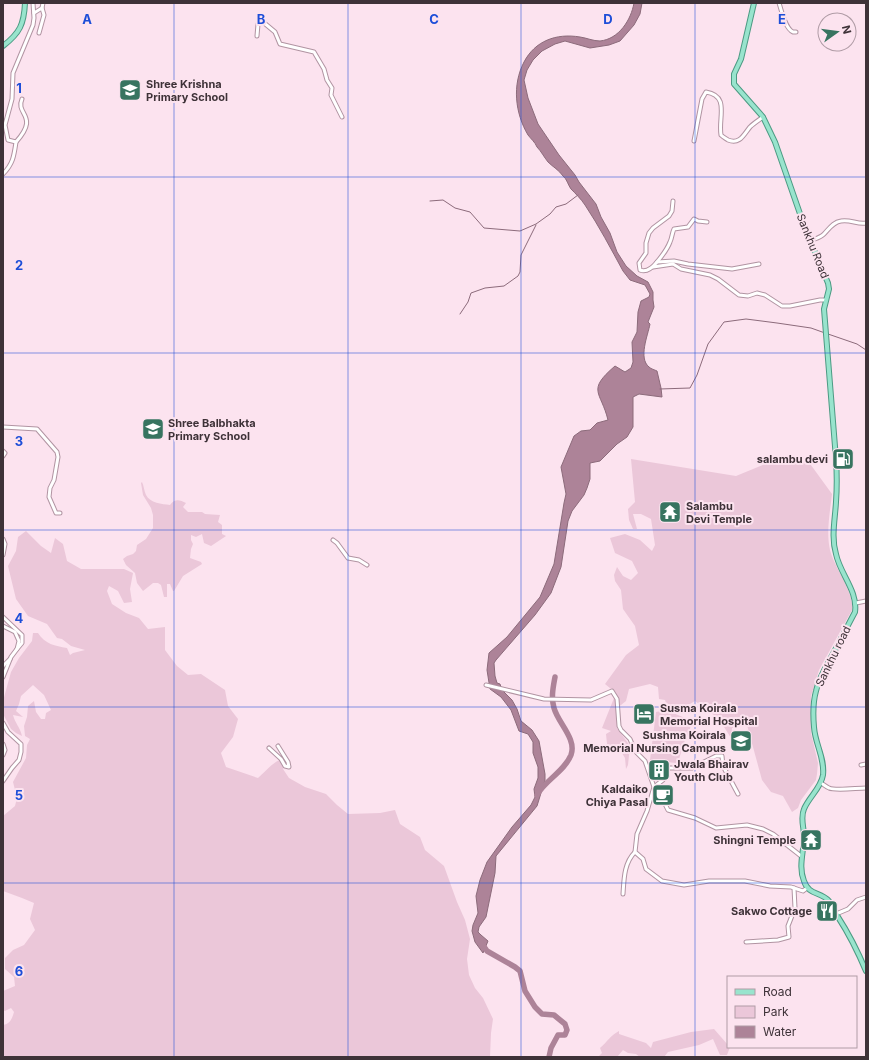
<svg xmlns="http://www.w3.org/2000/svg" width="869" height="1060" font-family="Inter,sans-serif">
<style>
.green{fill:#ebc7d9}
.water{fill:#ad8398;stroke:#8c6b7b}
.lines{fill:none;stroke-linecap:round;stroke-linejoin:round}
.stream{stroke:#8c6b7b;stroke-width:1}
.river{stroke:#ad8398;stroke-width:5.5}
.minor-casing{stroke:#b194a2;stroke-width:5}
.major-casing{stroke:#4c9a83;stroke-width:6}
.minor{stroke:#fff;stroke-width:3}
.major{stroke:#98e4cd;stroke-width:4}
.grid{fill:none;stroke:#1d4ed8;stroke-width:1;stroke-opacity:0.55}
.labels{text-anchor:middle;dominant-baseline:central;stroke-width:4;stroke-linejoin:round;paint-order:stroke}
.poi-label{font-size:11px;font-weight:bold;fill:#3e3238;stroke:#fce3ef;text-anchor:start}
.street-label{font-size:11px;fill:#3e3238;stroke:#fce3ef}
.grid-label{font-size:13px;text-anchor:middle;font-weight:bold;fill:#1d4ed8;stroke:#fce3ef;stroke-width:4;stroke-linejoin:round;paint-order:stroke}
</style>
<rect width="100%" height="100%" fill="#fce3ef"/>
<g class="green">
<path d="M631,459L736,476L775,460L808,461L832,494C830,512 826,532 830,550C834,567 855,594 852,610L819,670L811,696V733L818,763L817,774L816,780L801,800L798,808L792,812L783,796L771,792L762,780L747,725L732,728L731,738L719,719L695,701L678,711L668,709L665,700L659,699L658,687L650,684L629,689L626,701L616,709L617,728L630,746L628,765L626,769L625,758L620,750H612L607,744L606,734L611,731L602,728L616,693L605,684L626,655L639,645L635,626L623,609L621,590L615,581L614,575L617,567L623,576L631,580L638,573L632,561L615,553L610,538L625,534L640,540L652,551L655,545L651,519L641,514H633L637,529H633L629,520L628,509L635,502Z"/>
<path d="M142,482C144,486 144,491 146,495C150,503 162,504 170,505C175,498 180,500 186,503L183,507L188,512H202L205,514L220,515L218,522L222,525V534L226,536L211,546L204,543L202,534L196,537L191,535V540L193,544L191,549L190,558L201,562L202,564L183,576L174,591H173L170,584H167V597H164L161,585L158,583H153L143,591L137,583L135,573L126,565L123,559L127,556L133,554L136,551L137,545L146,539L153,528V515L151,508L143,495L141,483Z"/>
<path d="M26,531L41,546L51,553L55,538L63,544L67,561L81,569H124L133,573L130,589L132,602L124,603L118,591L109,586L107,591L112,604L126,613L139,618L148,629L165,627V650L177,666L188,675L201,674L225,690L228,706L238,719L233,737L221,753L226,767L258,778C264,773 273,762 280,760L284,767L283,769L289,778L305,787L326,794L337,805L348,814L380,813L395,810L400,824L420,837L425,850L444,866L457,902L465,920L470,939L467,959L469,975L475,988L483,998L493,1019L491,1033L490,1057H3V1025C10,1024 12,1019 14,1012L11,1008L5,1011L3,1010V991L15,986L14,977L5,969V958L13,950L24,945L35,930L30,919L34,903L22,898L3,891V816L15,806L17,798L13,782L26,758L27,745L30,739L25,736L24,726L27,717L28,706L34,701L36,712L41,719H45L46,713L51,710L44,695L33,685L21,696L19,704L16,711L23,717L13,715C15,723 20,727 22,736L16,733L11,729L3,714V701L11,672L19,658L32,641L33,633H38C45,644 55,646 67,648L70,655L73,653L85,650L71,646L62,639L57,638L47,624L28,616L16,599L8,566L16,551L18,537Z"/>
<path d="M666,710L685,718L691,724L689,734L686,737L679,759L676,763L650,760L656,712Z"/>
<path d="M714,1029L728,1045V1047H730L727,1055H720L713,1039L699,1045L668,1052L664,1057H640L636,1054L628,1053L623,1050L617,1057H598L602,1053L600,1048C607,1042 611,1035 619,1031V1034L646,1043L651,1048L653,1042L691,1032Z"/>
</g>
<path class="water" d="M634,3H642L640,14L634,25L620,41L609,45L590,48L565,41L555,44L542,51L533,60L527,70L524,80L528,98L538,124L559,155L575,175L579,182L596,204L601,217L610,233L617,252L626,266L637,276L648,282L653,292V300L654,307L648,322L650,324C648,335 638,358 649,367C651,369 655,370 657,371L661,388L662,397L639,394L633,397V427L627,437L617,444L600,461L590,463V479L587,488L584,495L572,511L568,521L561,567L551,593L535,615L496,660L494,663L495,676L497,683L500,684L502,690L512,700L517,709L521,721L532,730L539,741L545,774V780L537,806L496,856L495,873L486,917L479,927L478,932L481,935L488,941L483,953L475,942L472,931L473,925L478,913L476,896L480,880L487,862L512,827L531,805L535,797L534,789L538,778V767L533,753V742L528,734L519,731L511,710L501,697L490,689L487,670L489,653L507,637L540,597L554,564L564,503L566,494L561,467L574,436L581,431L590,430L597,423L608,420C601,391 586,391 615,366L625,372L631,368L633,362L632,342L637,332L638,312L641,301L649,297L650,294L645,285L630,280L623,271C611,249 599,226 585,205C581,199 576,194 571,189C568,185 567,179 563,176C559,170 553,167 548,162C544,157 541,151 537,147C535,142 531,139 528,135C515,113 512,85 524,62C535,41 556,33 580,37C587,38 593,41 600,41C619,39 631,20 634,3Z"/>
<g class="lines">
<g class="stream">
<path d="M430,201L443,200L455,208L470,212L484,228L520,231L536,224L550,214L556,207L566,204L578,195"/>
<path d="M460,314L468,302L471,293L485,288L504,286L518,276L520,272L521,255L536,225"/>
<path d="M828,334L857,344L866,350"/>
<path d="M660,389L690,388L697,375L708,344L724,322L746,319L777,323L811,328L825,333"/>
</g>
<g class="river">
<path d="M537,795C545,780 564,772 571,755C577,739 558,723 554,708C551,697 553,688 555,677"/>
<path d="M481,942L487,951L515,967L520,971L525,991L535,1007L542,1014L554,1015L565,1024L567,1030L565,1035H558L551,1048L549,1057"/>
</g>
<g class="minor-casing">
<g id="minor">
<path d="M779,3C782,12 785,28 793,32H796"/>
<path d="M34,13L42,8L43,3"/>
<path d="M39,33L44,15L42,8"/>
<path d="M257,36L258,24L263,22L275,32L280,44L314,52L324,69L327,80L332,88L331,95L342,117"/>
<path d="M694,141L702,99L706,92C730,96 718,117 721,135C723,137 725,138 728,140C740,145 744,134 750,127C754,123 759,120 763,117"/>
<path d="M16,142C40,115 15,115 22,99"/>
<path d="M3,174C13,164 14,156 16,142L8,140L5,125L12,99L13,73L33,25L34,18L33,3"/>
<path d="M673,201L672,211L669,216L653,228L649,233L646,243V253L639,263L640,270C647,273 653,267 657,262L674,261L688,264L732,269L759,264"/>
<path d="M810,241C814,239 820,238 824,234C829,229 833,222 841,221C850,219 858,225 866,223"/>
<path d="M657,262C662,256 667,250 670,242C672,238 672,233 674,229L688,227L694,219L698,221L707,222"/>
<path d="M653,267L673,264L681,269L710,275L718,279L739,295L748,296L757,293L765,295L782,306H790L820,300H825"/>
<path d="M3,427L37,429L57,452L58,457L54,480L50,488L49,497L56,513H60"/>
<path d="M3,451L5,453L3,456"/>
<path d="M3,539L5,544L3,555"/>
<path d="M333,540L337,543L348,558L359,560L367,565"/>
<path d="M856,603L866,601"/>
<path d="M3,617L22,635V643L17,649"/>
<path d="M3,626L15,632L19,641L17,649L11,657L3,677"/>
<path d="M3,666L10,659"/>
<path d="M486,685L544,699L591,700L612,691L617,699L619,726L621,730L630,739L635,751L645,761L654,787L659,792L668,810L695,818L716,828L747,825L763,829L773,834L801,856"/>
<path d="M3,723L8,732L21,744V752L19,760L12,768L3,781"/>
<path d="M3,744L5,750L3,755"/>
<path d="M269,748L281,759L285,766L289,767L288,762L278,746"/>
<path d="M861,765L866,764"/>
<path d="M821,783C823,784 826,787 829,788C835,791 857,788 866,788"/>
<path d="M738,794L723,766L722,756H716L692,768H668L663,780L654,787L647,811L637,834L635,852L643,859L646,869L662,881L684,885L709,881H745L770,886L791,887L803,891L807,888"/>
<path d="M623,894C624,879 624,863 635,852"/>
<path d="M836,914L848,909L857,900L866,897"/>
<path d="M746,942L778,940L789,937L788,926L795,908L794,888"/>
</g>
</g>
<g class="major-casing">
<g id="major">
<path d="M754,3L741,59L734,74V84L763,117L775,142L806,231L828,283L829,289L824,309L836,459C837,474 837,488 836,502C835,520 831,537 836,554C840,574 858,591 855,612C848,625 841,639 834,652C827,665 819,677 816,691C813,702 813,716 814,727C815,744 825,758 823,775C821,788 809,797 804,809C800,818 804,827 804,836C804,852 798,866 804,881C809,896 820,891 829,901C833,906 835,912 838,917C849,934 858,952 866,971"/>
<path d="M3,46C20,33 24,24 25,3"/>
</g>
</g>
<use href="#minor" class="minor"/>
<use href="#major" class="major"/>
</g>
<path class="grid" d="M174,3V1057M348,3V1057M521,3V1057M695,3V1057M3,177H866M3,353H866M3,530H866M3,707H866M3,883H866"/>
<defs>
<g id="school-square" transform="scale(1.15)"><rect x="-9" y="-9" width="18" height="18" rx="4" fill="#377460" stroke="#fce3ef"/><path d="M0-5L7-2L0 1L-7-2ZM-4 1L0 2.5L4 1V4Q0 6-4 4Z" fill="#fff"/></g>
<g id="fuel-square" transform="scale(1.15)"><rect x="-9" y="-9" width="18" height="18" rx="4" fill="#377460" stroke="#fce3ef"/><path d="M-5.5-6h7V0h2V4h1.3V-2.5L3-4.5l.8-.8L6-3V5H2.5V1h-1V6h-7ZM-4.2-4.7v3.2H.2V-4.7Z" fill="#fff"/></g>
<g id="temple-square" transform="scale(1.15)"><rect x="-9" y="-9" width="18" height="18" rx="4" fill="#377460" stroke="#fce3ef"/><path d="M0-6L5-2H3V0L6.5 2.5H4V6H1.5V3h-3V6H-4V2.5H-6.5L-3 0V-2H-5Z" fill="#fff"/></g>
<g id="hotel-square" transform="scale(1.15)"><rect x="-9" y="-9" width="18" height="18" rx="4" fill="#377460" stroke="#fce3ef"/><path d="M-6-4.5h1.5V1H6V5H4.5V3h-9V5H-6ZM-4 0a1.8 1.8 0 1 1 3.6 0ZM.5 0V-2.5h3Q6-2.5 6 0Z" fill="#fff"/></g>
<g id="university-square" transform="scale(1.15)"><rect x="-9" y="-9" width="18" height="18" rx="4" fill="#377460" stroke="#fce3ef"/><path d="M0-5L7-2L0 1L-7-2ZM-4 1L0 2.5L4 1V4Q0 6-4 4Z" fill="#fff"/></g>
<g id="building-square" transform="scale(1.15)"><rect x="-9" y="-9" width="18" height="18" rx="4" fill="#377460" stroke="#fce3ef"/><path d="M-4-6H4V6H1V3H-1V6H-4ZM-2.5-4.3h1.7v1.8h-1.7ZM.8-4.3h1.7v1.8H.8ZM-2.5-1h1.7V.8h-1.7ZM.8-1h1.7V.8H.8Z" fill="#fff"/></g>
<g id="cafe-square" transform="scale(1.15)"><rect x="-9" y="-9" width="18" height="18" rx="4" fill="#377460" stroke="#fce3ef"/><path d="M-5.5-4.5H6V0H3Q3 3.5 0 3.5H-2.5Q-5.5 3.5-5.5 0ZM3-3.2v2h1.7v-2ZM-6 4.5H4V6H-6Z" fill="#fff"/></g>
<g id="restaurant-square" transform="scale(1.15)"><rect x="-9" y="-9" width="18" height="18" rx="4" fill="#377460" stroke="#fce3ef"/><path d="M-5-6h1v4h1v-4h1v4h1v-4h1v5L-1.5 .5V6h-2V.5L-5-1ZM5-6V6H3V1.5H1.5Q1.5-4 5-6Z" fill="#fff"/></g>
</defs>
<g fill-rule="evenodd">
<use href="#school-square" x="130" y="90"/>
<use href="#school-square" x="153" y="429"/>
<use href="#fuel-square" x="843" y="459"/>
<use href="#temple-square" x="670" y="512"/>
<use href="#hotel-square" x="644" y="714"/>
<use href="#university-square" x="741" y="741"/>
<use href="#building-square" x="659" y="770"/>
<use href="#cafe-square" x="663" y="795"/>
<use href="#temple-square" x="811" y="840"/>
<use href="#restaurant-square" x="827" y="911"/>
</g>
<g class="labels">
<g class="poi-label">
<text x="146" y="84">Shree Krishna<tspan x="146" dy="13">Primary School</tspan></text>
<text x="168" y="423">Shree Balbhakta<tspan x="168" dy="13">Primary School</tspan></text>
<text x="828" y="459" text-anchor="end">salambu devi</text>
<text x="686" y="506">Salambu<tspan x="686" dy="13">Devi Temple</tspan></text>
<text x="660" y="708">Susma Koirala<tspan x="660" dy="13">Memorial Hospital</tspan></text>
<text x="726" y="735" text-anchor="end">Sushma Koirala<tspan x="726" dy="13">Memorial Nursing Campus</tspan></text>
<text x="674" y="764">Jwala Bhairav<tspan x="674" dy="13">Youth Club</tspan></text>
<text x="648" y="789" text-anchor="end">Kaldaiko<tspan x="648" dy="13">Chiya Pasal</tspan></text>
<text x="796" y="840" text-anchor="end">Shingni Temple</text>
<text x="812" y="911" text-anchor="end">Sakwo Cottage</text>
</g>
<g class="street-label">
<text transform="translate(813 246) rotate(68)">Sankhu Road</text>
<text transform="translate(833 656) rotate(-64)">Sankhu road</text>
</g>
</g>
<g class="grid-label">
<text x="87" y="24">A</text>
<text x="261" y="24">B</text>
<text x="434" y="24">C</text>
<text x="608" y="24">D</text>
<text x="782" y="24">E</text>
<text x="19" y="93">1</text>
<text x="19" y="270">2</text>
<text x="19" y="446">3</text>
<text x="19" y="623">4</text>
<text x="19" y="800">5</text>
<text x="19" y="976">6</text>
</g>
<rect width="869" height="1060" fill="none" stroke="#3e3238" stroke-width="8"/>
<rect x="727" y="976" width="130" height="72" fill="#fce3ef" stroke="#b09ca6"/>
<rect x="735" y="989" width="20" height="6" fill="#98e4cd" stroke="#b09ca6"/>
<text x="763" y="996" font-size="12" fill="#3e3238">Road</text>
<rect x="735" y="1006" width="20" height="12" fill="#ebc7d9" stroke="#b09ca6"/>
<text x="763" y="1016" font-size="12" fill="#3e3238">Park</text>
<rect x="735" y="1026" width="20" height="12" fill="#ad8398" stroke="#b09ca6"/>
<text x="763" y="1036" font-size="12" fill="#3e3238">Water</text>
<g transform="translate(837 32) rotate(76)"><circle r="19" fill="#fce3ef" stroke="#b09ca6"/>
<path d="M0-3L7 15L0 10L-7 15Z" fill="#377460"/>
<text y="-6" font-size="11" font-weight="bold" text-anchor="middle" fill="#3e3238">N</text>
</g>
</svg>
